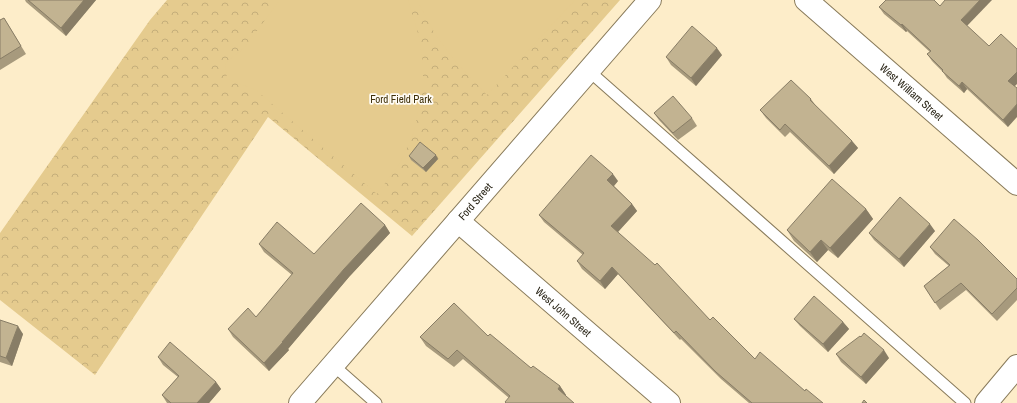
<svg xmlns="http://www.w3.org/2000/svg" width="1017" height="403" font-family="'Archivo Narrow',sans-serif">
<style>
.park{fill:url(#park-crowns)}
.pitch{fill:#e5cb8e}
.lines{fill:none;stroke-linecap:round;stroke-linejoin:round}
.service-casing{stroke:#897b5b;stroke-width:13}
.minor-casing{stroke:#897b5b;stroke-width:24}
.service{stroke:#fff;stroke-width:11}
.minor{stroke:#fff;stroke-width:22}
.wall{fill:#a79a7d}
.shaded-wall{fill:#887d66}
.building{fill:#c2b391;stroke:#887d66}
.labels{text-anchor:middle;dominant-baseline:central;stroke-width:3.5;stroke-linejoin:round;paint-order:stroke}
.street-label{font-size:11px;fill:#292416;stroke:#fefbf4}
.park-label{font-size:11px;fill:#3e2f07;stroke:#fefbf4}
</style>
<defs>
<pattern id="park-crowns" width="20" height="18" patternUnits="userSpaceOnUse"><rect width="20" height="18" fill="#e5cb8e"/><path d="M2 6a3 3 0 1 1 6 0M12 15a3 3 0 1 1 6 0" fill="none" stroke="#c4ae7a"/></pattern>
</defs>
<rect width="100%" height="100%" fill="#fdedc9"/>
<path class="park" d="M167,0H620L412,236L268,117L95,375L0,300V233L150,20Z"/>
<g class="pitch">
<path d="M280,0H408L419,37L423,63V87L414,132L400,163L377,194L256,90L227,79L225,63L244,48Z"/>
<path d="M417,0H575L487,95L456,62L435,34Z"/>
</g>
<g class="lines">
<g class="service-casing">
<g id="service">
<path d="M589,71L965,403"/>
<path d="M333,365L376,403"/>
</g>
</g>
<g class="minor-casing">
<g id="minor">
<path id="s1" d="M806,0L1017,184"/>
<path id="s2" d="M458,221L669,403"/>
<path id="s3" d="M300,403L650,0"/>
<path d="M986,403L1017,366"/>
</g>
</g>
<use href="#service" class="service"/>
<use href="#minor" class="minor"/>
</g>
<g class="wall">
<path d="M25,0H96L66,36L26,2Z"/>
<path d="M940,6L967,26L1015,87L1008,127L967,89L964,93L947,78L943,72L932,61L927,54L930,52L907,31L906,32L884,14L879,7Z"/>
<path d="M4,18L26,54L0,70V20Z"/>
<path d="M722,55L696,86L671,65L666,57Z"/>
<path d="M811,99L816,106L852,141L858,148L834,174L790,132L785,137L766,118L760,110Z"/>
<path d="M654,113L692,118L697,126L678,140L659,120Z"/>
<path d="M409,156L438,159L426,172L411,160Z"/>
<path d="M618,181L614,186L632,204L637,211L618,232L710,320L755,359L823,403H749L721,379L681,339L680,340L618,274L605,289L582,269L577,261L583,255L544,222L539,215Z"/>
<path d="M866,209L873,219L838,258L828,250L817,262L794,241L787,230Z"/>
<path d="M385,225L390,233L349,277L288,349L289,350L269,371L233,337L228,329L256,317L292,275L264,252L259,244L314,254Z"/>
<path d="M935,231L904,267L874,240L869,233Z"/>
<path d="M930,247L1017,279V300L997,321L966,290L940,310L924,286L949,266L935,254Z"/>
<path d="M794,319L843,322L849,329L828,352L800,326Z"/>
<path d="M0,320L23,334L12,366L0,362Z"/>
<path d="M488,336L531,368L560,386L566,395L509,398L463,359L454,367L426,346L420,337Z"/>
<path d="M836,354L889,358L866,384L841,362Z"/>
<path d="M158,357L216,382L221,389L209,403H167L162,395L178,377L163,365Z"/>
</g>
<g class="shaded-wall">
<path d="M84,0H96L66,36L61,28Z"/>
<path d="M980,0H992L966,27L961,20Z"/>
<path d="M902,24L907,31L906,32L901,25Z"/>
<path d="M717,48L722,55L696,86L691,78Z"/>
<path d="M1017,72V84L1013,88L1008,81Z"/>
<path d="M962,82L967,89L964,93L959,86Z"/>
<path d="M1017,104V117L1008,127L1003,120Z"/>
<path d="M852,141L858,148L834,174L829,166Z"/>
<path d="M436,155L438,159L426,172L423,168Z"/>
<path d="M613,174L618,181L612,188L607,180Z"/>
<path d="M632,204L637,211L616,234L611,226Z"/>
<path d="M866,209L873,219L838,258L830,248Z"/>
<path d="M930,224L935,231L904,267L899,259Z"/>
<path d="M385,225L390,233L349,277L288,349L289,350L269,371L264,363L344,269Z"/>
<path d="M821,240L828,250L817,262L810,252Z"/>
<path d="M612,267L618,274L605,289L600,281Z"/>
<path d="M843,322L849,329L828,352L823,344Z"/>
<path d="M18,326L23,334L12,366L6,358Z"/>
<path d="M884,350L889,358L866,384L861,377Z"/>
<path d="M216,382L221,389L209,403H197Z"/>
<path d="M560,386L566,395L564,397L558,389Z"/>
</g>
<g class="building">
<path d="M28,0H84L61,28Z"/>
<path d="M886,0H934L940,6L945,0H980L961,20L989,46L1001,34L1017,49V72L1008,81L1017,88V104L1003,120L962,82L959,86L942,71L943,70L927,54L931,51L902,24L901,25L879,7Z"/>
<path d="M4,18L21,46L0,59V20Z"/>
<path d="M692,26L717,48L691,78L666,57Z"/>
<path d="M791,80L811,99L810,100L852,141L829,166L785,124L780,130L760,110Z"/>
<path d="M673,96L692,118L673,133L654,113Z"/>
<path d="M420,142L436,155L423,168L409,156Z"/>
<path d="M591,155L613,174L607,180L632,204L611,226L655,265L657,263L710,320L713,317L755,359L760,352L805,391L806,389L823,403H752L716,372L676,331L674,333L612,267L600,281L577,261L584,253L539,215Z"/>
<path d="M832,179L866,209L830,248L821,240L810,252L787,230Z"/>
<path d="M900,197L930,224L899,259L869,233Z"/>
<path d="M361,203L385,225L344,269L282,342H283L264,363L228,329L248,308L256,317L293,273L259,244L277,222L314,254Z"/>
<path d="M954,219L978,240L1017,279V288L992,314L961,283L935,303L924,286L950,265L930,247Z"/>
<path d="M814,296L843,322L823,344L794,319Z"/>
<path d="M454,303L488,336L490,334L531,368L533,366L560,386L558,389L574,403H506L505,402L510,396L457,350L448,359L420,337Z"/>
<path d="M0,320L18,326L6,358L0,356Z"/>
<path d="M864,333L884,350L861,377L836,354L860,336L861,337Z"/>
<path d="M170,342L216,382L197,403H171L162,395L179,376L158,357Z"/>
<path d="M864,400L867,403H862Z"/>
</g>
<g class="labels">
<g class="street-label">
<text stroke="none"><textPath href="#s1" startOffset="140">West William Street</textPath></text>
<text stroke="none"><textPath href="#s3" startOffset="267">Ford Street</textPath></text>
<text stroke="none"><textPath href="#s2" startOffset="139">West John Street</textPath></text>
</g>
<g class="park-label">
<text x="401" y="99">Ford Field Park</text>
</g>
</g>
</svg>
